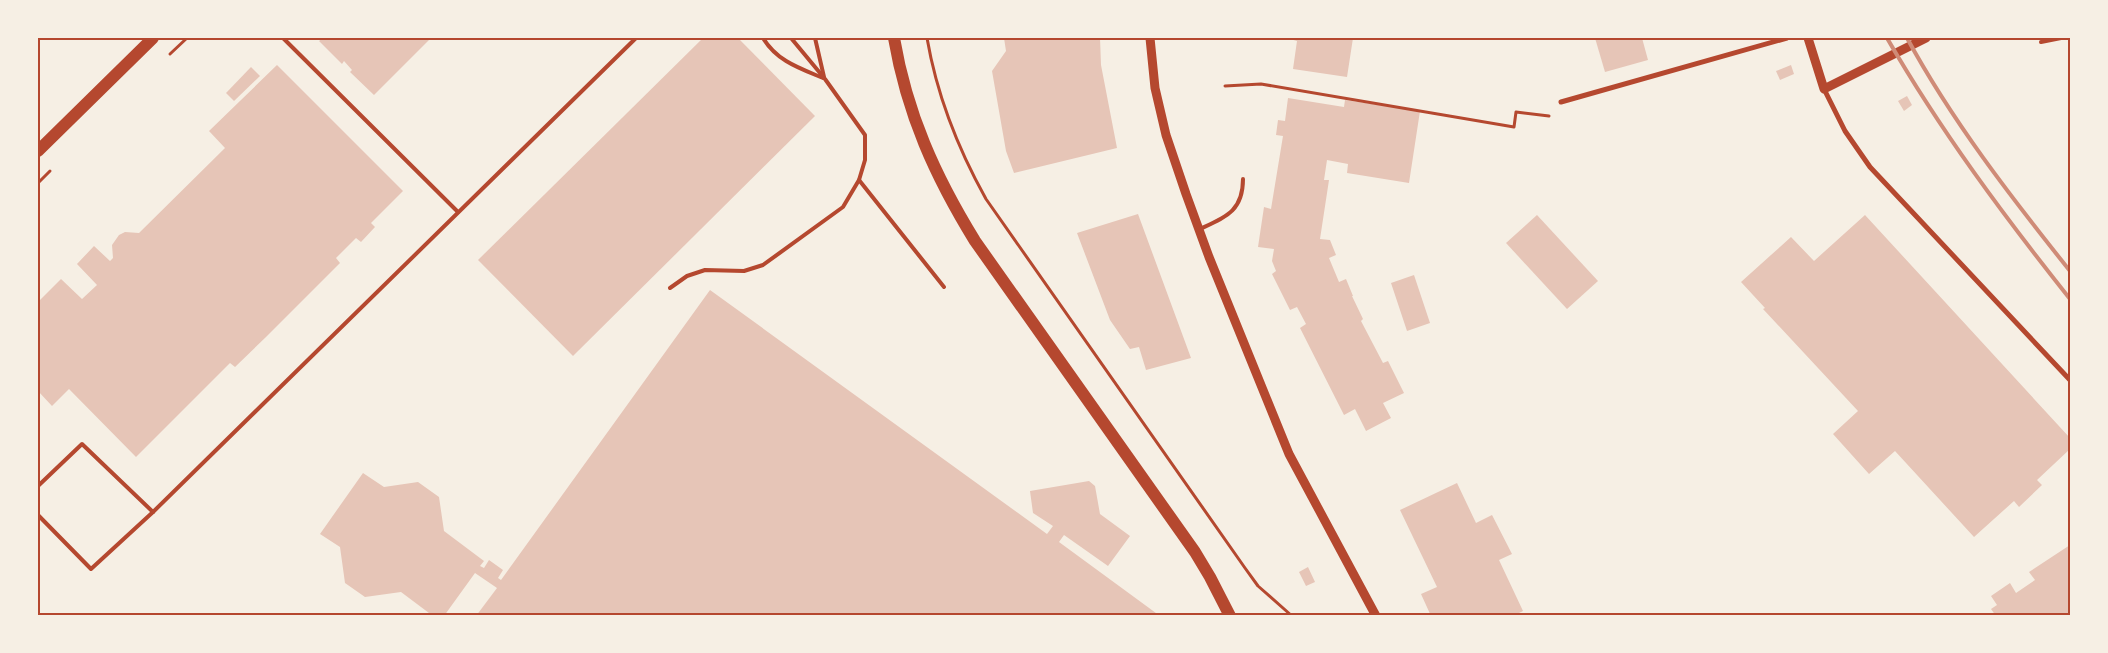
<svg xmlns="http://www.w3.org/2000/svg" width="2108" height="653" font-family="'PT Sans Narrow',sans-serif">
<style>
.building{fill:#e6c5b7}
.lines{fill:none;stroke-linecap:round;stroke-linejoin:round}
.path{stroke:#b5482f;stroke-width:3}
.service{stroke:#b5482f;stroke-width:4}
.minor{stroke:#b5482f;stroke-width:5}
.tertiary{stroke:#b5482f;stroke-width:9}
.primary{stroke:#b5482f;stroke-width:12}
.rail{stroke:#cf8b77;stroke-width:4}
.neatline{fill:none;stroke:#b5482f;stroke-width:2}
</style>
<rect width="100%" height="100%" fill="#f6efe4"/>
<g class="building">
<path d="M323,38H431L374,95L350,72L352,70L344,61L342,64L319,41Z"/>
<path d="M703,38H738L815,116L573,356L478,260Z"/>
<path d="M1004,38H1100L1101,65L1117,148L1014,173L1006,151L992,71L1006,51Z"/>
<path d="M1291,38H1353L1347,77L1293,69L1297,41L1290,39Z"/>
<path d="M1595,38H1642L1648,60L1605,72Z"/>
<path d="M277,65L403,191L371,223L375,227L361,242L356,238L336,258L340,263L266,337L235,367L230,363L136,457L69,389L52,406L38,391V302L61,279L82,299L97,285L77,264L94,246L110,261L113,258L112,245L119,235L125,232L139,233L225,148L209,131Z"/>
<path d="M1791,65L1794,74L1780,80L1776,71Z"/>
<path d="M251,67L260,76L234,101L226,93Z"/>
<path d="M1907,96L1912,105L1904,111L1898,101Z"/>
<path d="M1288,98L1344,107L1345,100L1420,111L1409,183L1347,173L1348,164L1327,160L1324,180H1329L1320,239L1330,240L1336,255L1329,258L1339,282L1346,279L1353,296H1352L1363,319L1361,321L1383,363L1388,361L1404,393L1383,403L1391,418L1366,431L1355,409L1344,415L1300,328L1306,324L1297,307L1290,310L1272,274L1276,271L1272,261L1274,249L1258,247L1264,207L1271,209L1283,136L1276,135L1278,120L1285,121Z"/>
<path d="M1138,214L1191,358L1146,370L1139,347L1130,349L1110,320L1077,233Z"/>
<path d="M1537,215L1598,281L1567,309L1506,243Z"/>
<path d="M1865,215L2070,438V449L2037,480L2042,485L2019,507L2014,501L1974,537L1895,451L1869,474L1833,434L1858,411L1763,309L1765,308L1741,282L1791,237L1814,261Z"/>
<path d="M1414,275L1430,323L1407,331L1391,283Z"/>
<path d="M710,290L1047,534L1053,526L1033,513L1030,491L1089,481L1095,486L1100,514L1130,536L1108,566L1064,535L1059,542L1160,616H476L497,588L475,573L444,616H433L401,592L365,597L345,583L340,547L320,534L363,473L384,487L418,482L439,497L444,531L484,561L480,566L484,568L489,560L503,570L498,578L501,580Z"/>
<path d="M1457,483L1476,523L1492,515L1512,554L1499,560L1523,611L1513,616H1431L1421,594L1437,587L1400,510Z"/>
<path d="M2070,545V616H1996L1991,609L1997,605L1991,596L2010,583L2016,593L2035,580L2029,572Z"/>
<path d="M1308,567L1315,582L1306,586L1299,572Z"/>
</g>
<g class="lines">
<g class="path">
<path d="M927,38C937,96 957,147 986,199L1245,568L1258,586L1292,616"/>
<path d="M170,54L187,38"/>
<path d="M1225,86L1261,84L1514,127L1516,112L1549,116"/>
<path d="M38,183L50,171"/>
</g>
<g class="service">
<path d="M283,38L458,212"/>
<path d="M763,38C777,61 799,68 823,78"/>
<path d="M815,38L824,77"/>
<path d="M2041,42L2061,38"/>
<path d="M859,180L944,287"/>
<path d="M1200,229C1226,217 1243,211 1243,179"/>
<path d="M670,288L687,276L705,270L744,271L763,265L843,207L859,180L865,160V135L825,79L791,38"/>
<path d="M38,486L82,444L153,512"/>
<path d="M38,515L91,569L153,512L636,38"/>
</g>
<g class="minor">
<path d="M1824,89L1845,131L1870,167L2070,380"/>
<path d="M1561,102L1787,38"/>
</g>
<g class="tertiary">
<path d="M1150,38L1155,88L1166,135L1186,194L1209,257L1289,454L1376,616"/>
<path d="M1808,38L1824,89L1926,38"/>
</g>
<g class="primary">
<path d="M894,38C907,114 935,176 975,241L1195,552L1210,577L1230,616"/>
<path d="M38,151L153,38"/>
</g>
<g class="rail">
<path d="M1887,38C1940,130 2004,216 2070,299"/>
<path d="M1907,38C1952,121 2011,197 2070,271"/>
</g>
</g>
<rect width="2108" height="653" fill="none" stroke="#f6efe4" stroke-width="78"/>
<rect x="39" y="39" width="2030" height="575" class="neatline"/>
</svg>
